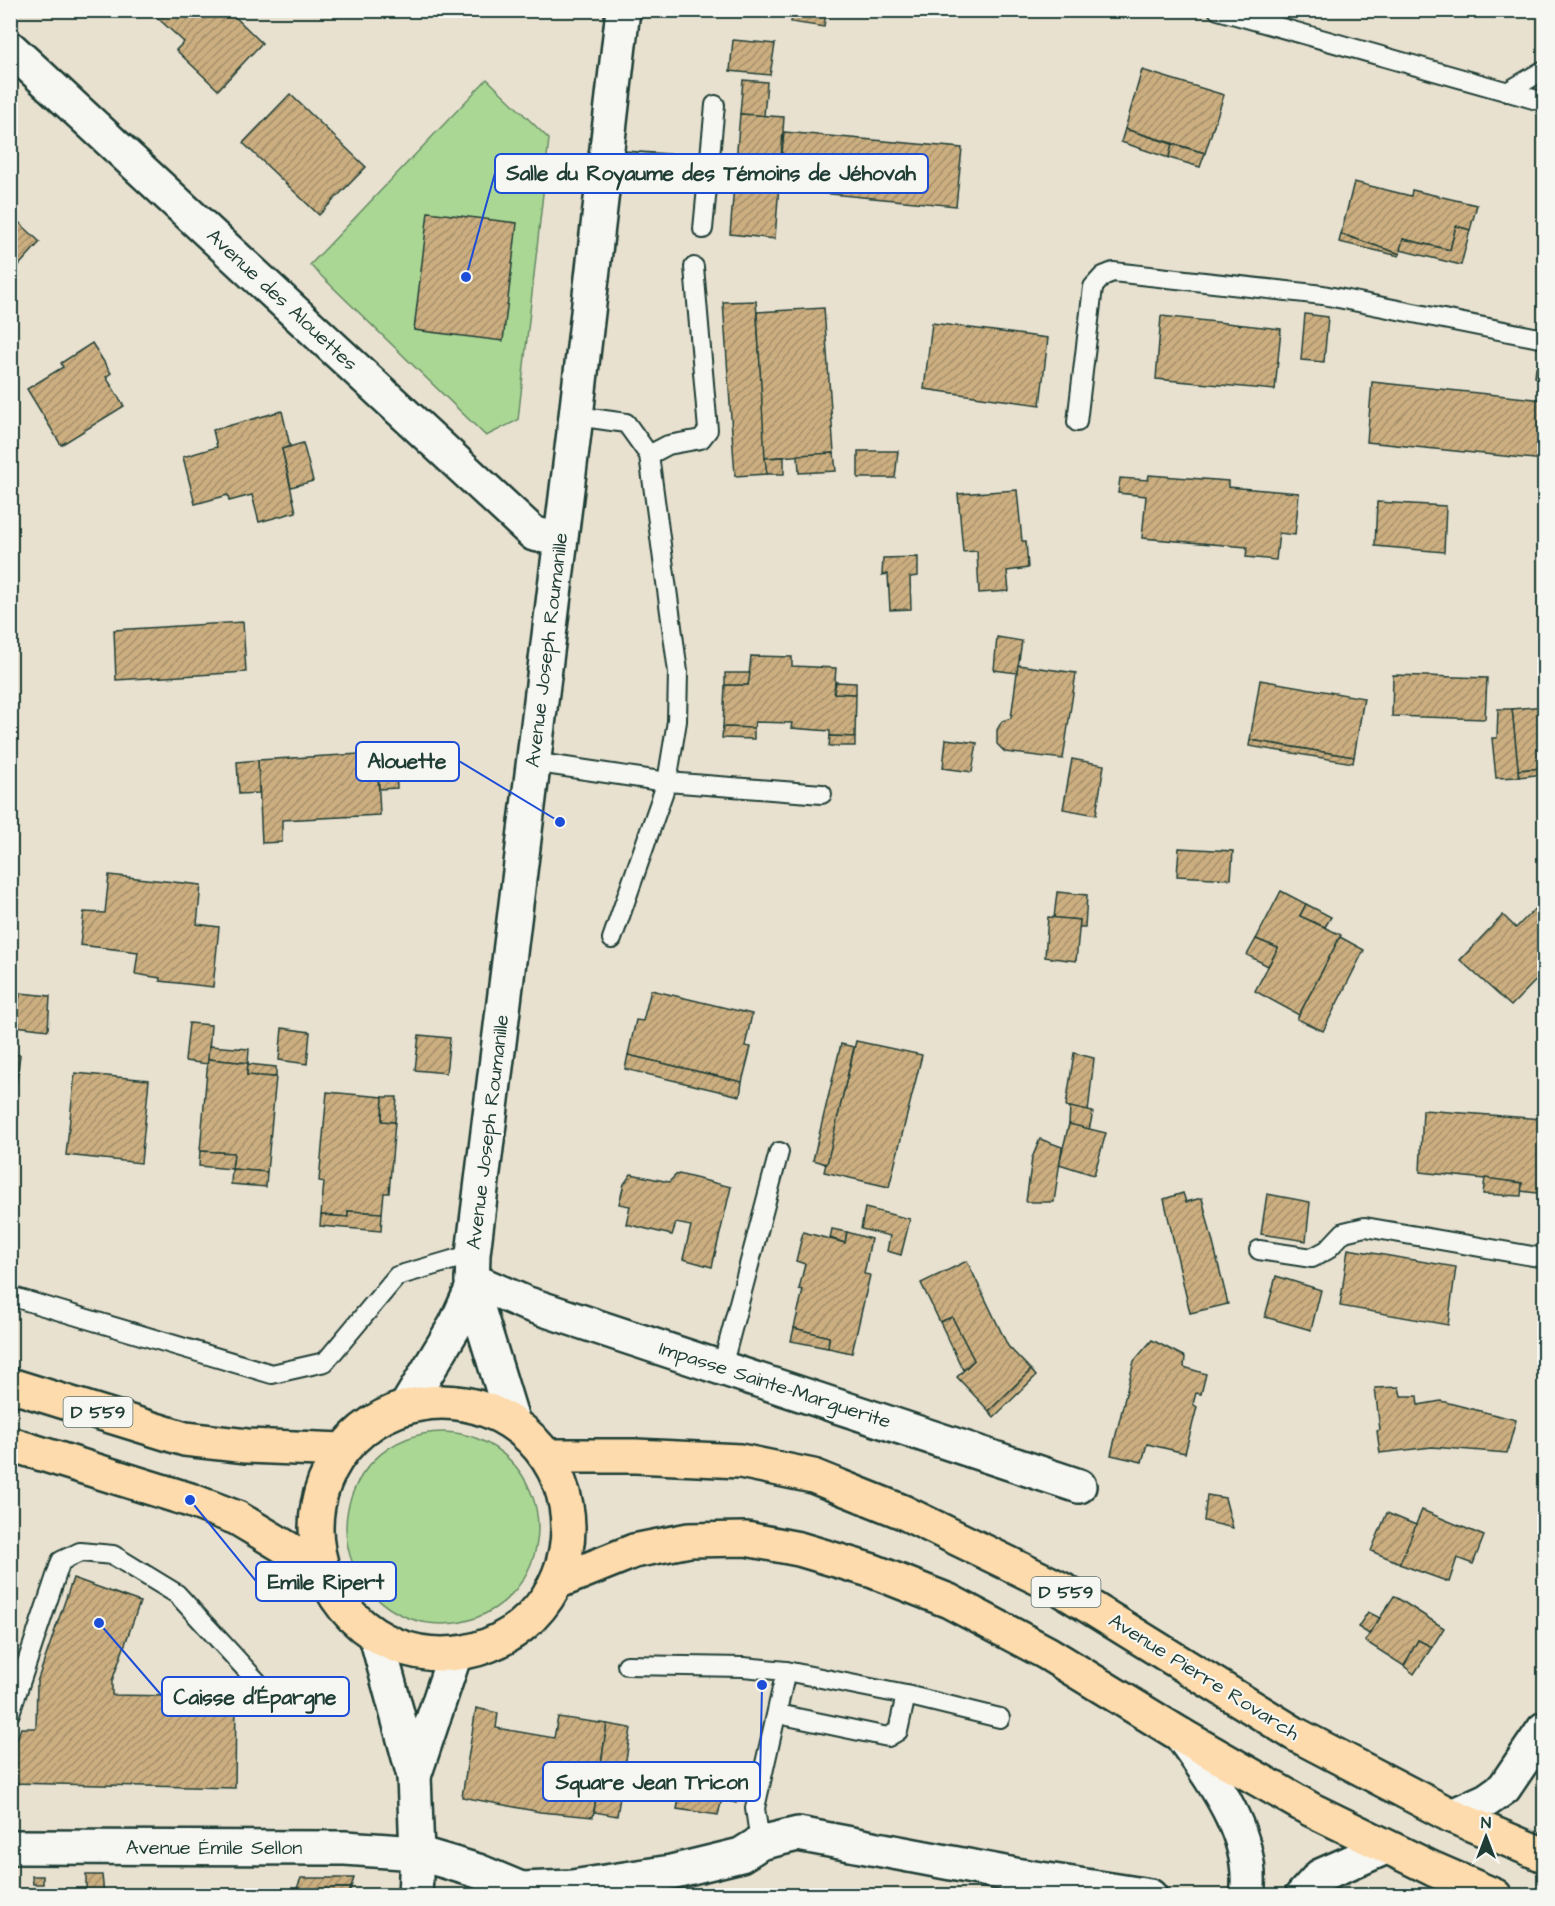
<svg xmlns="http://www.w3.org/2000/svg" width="1555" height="1906" font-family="'Architects Daughter',sans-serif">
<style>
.grass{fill:#abd795;stroke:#658a64;stroke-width:1.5}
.building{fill:url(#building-hatch);stroke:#1f3d34;stroke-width:1.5}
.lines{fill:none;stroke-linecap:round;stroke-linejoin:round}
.lane-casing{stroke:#1f3d34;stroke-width:22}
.street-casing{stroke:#1f3d34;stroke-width:38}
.secondary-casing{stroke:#1f3d34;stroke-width:38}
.primary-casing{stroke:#1f3d34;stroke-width:38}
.lane{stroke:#f6f6f2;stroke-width:18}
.street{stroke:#f6f6f2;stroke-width:33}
.secondary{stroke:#f6f6f2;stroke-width:33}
.primary{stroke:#fddbac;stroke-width:33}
.labels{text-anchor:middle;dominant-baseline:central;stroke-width:4.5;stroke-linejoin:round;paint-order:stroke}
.shield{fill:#f6f6f2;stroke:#60746d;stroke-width:1.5}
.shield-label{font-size:18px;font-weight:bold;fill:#1f3d34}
.street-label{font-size:20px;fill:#1f3d34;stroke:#f6f6f2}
.leader{fill:none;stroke:#1d4ed8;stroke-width:2}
.callout-dot{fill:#1d4ed8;stroke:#f6f6f2;stroke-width:2}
.callout{fill:#f6f6f2;stroke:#1d4ed8;stroke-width:2}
.callout-label{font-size:21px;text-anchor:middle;font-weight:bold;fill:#1f3d34}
</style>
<defs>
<pattern id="building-hatch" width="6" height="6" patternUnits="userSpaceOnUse" patternTransform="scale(1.5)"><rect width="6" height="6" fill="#ccaf81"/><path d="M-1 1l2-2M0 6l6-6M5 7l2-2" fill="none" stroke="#a5906a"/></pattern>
</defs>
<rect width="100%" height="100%" fill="#e9e1d0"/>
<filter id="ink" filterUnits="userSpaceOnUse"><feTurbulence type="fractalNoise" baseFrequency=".0167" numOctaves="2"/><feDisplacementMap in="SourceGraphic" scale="12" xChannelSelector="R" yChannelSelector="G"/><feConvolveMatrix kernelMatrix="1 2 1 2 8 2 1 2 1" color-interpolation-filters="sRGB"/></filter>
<g filter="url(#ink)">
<g class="grass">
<path d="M487,79L549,139L518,420L486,436L310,265Z"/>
<circle cx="442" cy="1528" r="96"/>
</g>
<g class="building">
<path d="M154,10H228L262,43L218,90L176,50L184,42L152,13Z"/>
<path d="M792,10H826L824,27L791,22L793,12Z"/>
<path d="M733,40L775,44L770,75L730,71Z"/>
<path d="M1142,70L1224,95L1205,153L1125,129Z"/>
<path d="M743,80L767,82L764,116L740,114Z"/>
<path d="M290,94L366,167L319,215L243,143Z"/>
<path d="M740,114L784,117L775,239L730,234Z"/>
<path d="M1125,129L1172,144L1169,158L1121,142Z"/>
<path d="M784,132L962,148L956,206L779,189Z"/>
<path d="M1172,144L1205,153L1200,167L1169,158Z"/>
<path d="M1354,182L1411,196L1412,190L1477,205L1470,230L1456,226L1450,250L1403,239L1400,254L1341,234Z"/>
<path d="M428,212L517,223L503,341L414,330Z"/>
<path d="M10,214L40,242L10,275Z"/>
<path d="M1456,226L1470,230L1461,265L1400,250L1403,239L1450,250Z"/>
<path d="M1341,234L1400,254L1399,256L1339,242Z"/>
<path d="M756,301L767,474L735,476L723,302Z"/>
<path d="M824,308L834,453L765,458L757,312Z"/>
<path d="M1305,314L1328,317L1324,362L1301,360Z"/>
<path d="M1161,316L1281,329L1275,390L1156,379Z"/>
<path d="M932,323L1048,338L1040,405L924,389Z"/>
<path d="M92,343L111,373L106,377L124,406L61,445L27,389L63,367L61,363Z"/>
<path d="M1536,368L1544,369V378L1535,377Z"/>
<path d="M1372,382L1544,400V460L1367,442Z"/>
<path d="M282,411L290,446L282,449L296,512L259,522L252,495L229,501L228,495L195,504L183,457L217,447L213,430Z"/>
<path d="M303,443L313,481L291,487L282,449Z"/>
<path d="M858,451H898L895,478H858Z"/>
<path d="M834,453L836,471L799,473L798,455Z"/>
<path d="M784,457V474H767L765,458Z"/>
<path d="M1149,475L1228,481V487L1299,493L1295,535L1279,533L1276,560L1246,557L1247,547L1142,538L1146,496L1118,493L1120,478L1148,480Z"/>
<path d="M1017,490L1022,541H1026L1028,568L1007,571L1009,591L979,593L977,551L963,552L958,494Z"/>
<path d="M1377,502L1446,506L1444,552L1375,546Z"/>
<path d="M918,557V576L910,577L911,609L890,610L888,574L882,575L883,558Z"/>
<path d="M243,622L246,672L116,680L114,630Z"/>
<path d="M997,637L1022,641L1017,673L994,670Z"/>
<path d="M751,656L792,657V666L836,668L834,693L856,694L855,737L830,736V731L791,728L792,723L755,722L754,728L723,727L725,685H748Z"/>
<path d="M1018,665L1076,673L1063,759L1005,752L997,744V730L1002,721L1011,718Z"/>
<path d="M725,673H750L748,685H725Z"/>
<path d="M1393,675L1487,678L1485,719L1392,716Z"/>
<path d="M1260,680L1364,698L1354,757L1250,740Z"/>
<path d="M836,682L856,683V694L834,693Z"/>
<path d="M1544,706V768L1518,770L1512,709Z"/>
<path d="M1498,709H1512L1519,777L1496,778L1492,738H1497Z"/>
<path d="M723,727L754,728V739L722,738Z"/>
<path d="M830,736L855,737V746H829Z"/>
<path d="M946,739L977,743L972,772L943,768Z"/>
<path d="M1250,740L1354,757L1353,763L1249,746Z"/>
<path d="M377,753H395L397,788L379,789Z"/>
<path d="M377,753L380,815L282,820V842L262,843L258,760Z"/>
<path d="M1072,759L1104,765L1096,815L1063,809Z"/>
<path d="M258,760L259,793L239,794L237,762Z"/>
<path d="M1544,768V774L1519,777L1518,770Z"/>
<path d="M1179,848L1233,851L1231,879L1177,876Z"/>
<path d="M109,875L201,885L197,924L219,927L213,987L160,981V978L135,974L138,952L80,945L84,912L105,913Z"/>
<path d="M1281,891L1306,904L1300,916L1341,935L1299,1015L1255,991L1278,948L1256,939Z"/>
<path d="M1057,892L1087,895L1085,927H1079L1080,920L1054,918Z"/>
<path d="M1544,899V972L1511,1006L1460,960L1503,915L1516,928Z"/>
<path d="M1306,904L1331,917L1325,927L1300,916Z"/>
<path d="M1048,917L1080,920L1076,961L1045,957Z"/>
<path d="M1340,937L1364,950L1323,1031L1297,1019Z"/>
<path d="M1256,939L1278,948L1268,966L1247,955Z"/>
<path d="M651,990L752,1014L745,1046L751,1047L742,1082L628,1055L636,1020L643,1021Z"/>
<path d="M20,993L50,996L48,1030L16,1026Z"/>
<path d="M10,1016L16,1017L12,1054L20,1055L14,1101H10Z"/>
<path d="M189,1023L211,1025L208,1064L185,1061Z"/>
<path d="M282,1028L310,1032L307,1064L279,1060Z"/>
<path d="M419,1035L450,1038L446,1073L415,1070Z"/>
<path d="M856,1041L922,1055L889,1187L824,1172Z"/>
<path d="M841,1044L854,1047L827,1164L813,1160Z"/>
<path d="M209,1046L249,1049L248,1063L208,1059Z"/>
<path d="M1074,1053L1094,1058L1088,1112L1066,1106Z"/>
<path d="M628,1055L742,1082L740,1096L625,1069Z"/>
<path d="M208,1059L248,1063L247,1075L276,1077L267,1172L232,1169L234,1153L200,1151Z"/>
<path d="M248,1064L276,1067V1077L247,1075Z"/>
<path d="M75,1073L149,1080L141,1163L66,1155Z"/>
<path d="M327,1092L383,1097L382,1121L395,1122L389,1193H384L382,1213L348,1211V1217L321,1215L324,1182L319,1181Z"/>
<path d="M383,1097H397L395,1122L382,1121Z"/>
<path d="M1070,1107L1093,1112L1089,1130L1069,1124Z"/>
<path d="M1423,1110L1542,1119V1129H1544V1194L1521,1191L1522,1183L1420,1172Z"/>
<path d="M1069,1124L1106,1133L1094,1175L1059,1164Z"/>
<path d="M1040,1139L1062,1147L1054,1202H1026L1032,1158Z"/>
<path d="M200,1151L234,1153L232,1169L199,1166Z"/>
<path d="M232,1169L267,1172L266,1187L231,1184Z"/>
<path d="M631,1174L669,1182L676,1175L679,1174L731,1187L712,1267L683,1259L691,1226L676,1223L672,1235L626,1224L630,1206L619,1204L624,1184Z"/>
<path d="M1485,1178L1522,1183L1521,1196L1483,1194Z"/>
<path d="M1183,1193L1186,1202L1202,1198L1228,1304L1190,1313L1164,1199Z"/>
<path d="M1267,1194L1310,1202L1306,1241L1261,1234Z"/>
<path d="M865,1208L910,1219L901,1255L887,1251L890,1236L861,1229Z"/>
<path d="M348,1211L382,1213L381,1231L320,1226L321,1215L348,1217Z"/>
<path d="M832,1229L847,1232L845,1243L830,1238Z"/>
<path d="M803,1232L845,1243L847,1232L871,1239L864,1274L870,1275L852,1353L828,1348L829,1337L794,1328L803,1290L799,1289L805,1264L796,1261Z"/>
<path d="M1348,1249L1456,1267L1448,1325L1340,1306Z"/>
<path d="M967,1261L1008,1346L1031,1370L989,1411L957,1377L974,1360L952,1317L940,1322L921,1283Z"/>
<path d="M1276,1276L1321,1290L1311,1330L1265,1317Z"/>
<path d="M952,1317L974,1360L963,1370L940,1322Z"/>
<path d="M794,1328L829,1337L828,1348L791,1341Z"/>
<path d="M1152,1340L1185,1357L1184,1367L1206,1374L1201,1394L1196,1393L1193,1404L1197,1407L1185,1453L1147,1444L1142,1462L1111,1455L1134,1361Z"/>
<path d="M1031,1370L1036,1376L994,1417L989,1411Z"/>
<path d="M1399,1387L1401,1396H1417L1418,1405L1441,1401L1516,1420L1507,1453L1432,1447L1380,1453L1377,1431L1380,1430L1375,1388Z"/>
<path d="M1207,1495L1225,1498L1233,1528L1204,1521Z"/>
<path d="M1422,1510L1484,1536L1473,1564L1457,1558L1449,1582L1399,1564Z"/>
<path d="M1387,1513L1416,1525L1400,1563L1371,1551Z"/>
<path d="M73,1578L140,1602L112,1681V1695L236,1697L235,1788L10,1783V1758L21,1728H36L37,1682Z"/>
<path d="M1394,1596L1444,1628L1432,1647L1418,1640L1404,1666L1365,1641Z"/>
<path d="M1368,1612L1380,1618L1369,1634L1358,1627Z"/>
<path d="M1418,1640L1432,1647L1414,1674L1404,1666Z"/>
<path d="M476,1708L498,1713L496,1728L554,1738L558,1717L607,1724L593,1817L540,1812L462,1797Z"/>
<path d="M607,1724L631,1728L617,1816L594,1812Z"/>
<path d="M685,1767L726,1775L725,1784L739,1786L736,1803L722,1799L718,1815L677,1809Z"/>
<path d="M86,1875H102L104,1894H86Z"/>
<path d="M32,1876H43V1884H33Z"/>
<path d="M301,1878H354L348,1896H294Z"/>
</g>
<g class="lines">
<g class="lane-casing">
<g id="lane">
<path d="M1218,10L1544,102"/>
<path d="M1507,92L1544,70"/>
<path d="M606,160L709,167"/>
<path d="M703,229L715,105"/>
<path d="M576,416L626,423L649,455L678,672L677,721L667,782L612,939"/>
<path d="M1077,422L1093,287L1103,276L1113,272L1323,295L1544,339"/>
<path d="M649,455L668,445L701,439L708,430L694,267"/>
<path d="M532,762L667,782L822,794"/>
<path d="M1259,1250L1312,1258L1327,1250L1344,1232L1365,1227L1544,1258"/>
<path d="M10,1296L272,1374L325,1362L397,1276L473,1254"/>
<path d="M722,1367L779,1152"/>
<path d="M627,1665L743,1667L786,1671L755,1808L760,1843"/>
<path d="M786,1671L906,1695L1000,1718"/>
<path d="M10,1713L61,1561L80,1552L113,1555L177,1594L262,1687"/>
<path d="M778,1714L888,1737L898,1731L906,1695"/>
</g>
</g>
<g class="street-casing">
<g id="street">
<path d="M10,48L534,534L560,539"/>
<path d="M472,1280L525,1303L1079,1486"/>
<path d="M1181,1735C1213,1781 1256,1836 1247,1896"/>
<path d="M1452,1816L1487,1800L1504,1788L1544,1729"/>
<path d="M10,1847L345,1848L417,1853L478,1871L521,1889L572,1887L671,1872L741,1855L760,1843L798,1834L1015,1875L1150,1896"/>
<path d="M1302,1896L1320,1876L1386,1847"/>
</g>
</g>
<g class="secondary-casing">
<g id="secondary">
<path d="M406,1407L456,1324L472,1289"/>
<path d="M513,1423L472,1289L473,1254L576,416L623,10"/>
<path d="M376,1636L414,1776L417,1853L415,1896"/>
<path d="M414,1776L455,1654"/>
</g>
</g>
<g class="primary-casing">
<g id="primary">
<path d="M10,1385L185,1439L247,1446L342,1450"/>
<circle cx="442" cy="1528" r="126"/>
<path d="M10,1444L190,1500L237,1518L322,1569"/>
<path d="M547,1456H635L740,1461L813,1476L903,1512L1061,1589L1295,1734L1452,1816L1544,1855"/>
<path d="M557,1582L634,1551L689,1540L746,1539L799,1549L873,1571L949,1601L1047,1653L1181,1735L1310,1809L1433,1869L1495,1896"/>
</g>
</g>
<use href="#lane" class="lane"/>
<use href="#street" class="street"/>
<use href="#secondary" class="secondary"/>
<use href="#primary" class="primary"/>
</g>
</g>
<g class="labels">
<g class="shield">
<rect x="63.5" y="1397" width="69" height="30" rx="4.5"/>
<rect x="1031.5" y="1577" width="69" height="30" rx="4.5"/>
</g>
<g class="shield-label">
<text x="98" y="1412">D 559</text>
<text x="1066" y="1592">D 559</text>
</g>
<g class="street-label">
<text transform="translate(282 300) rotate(43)">Avenue des Alouettes</text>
<text transform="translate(547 650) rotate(-83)">Avenue Joseph Roumanille</text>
<text transform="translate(488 1132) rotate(-83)">Avenue Joseph Roumanille</text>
<text transform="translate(775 1385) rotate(18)">Impasse Sainte-Marguerite</text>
<text transform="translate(1204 1677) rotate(32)">Avenue Pierre Rovarch</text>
<text x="214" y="1848">Avenue Émile Sellon</text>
</g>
</g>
<path class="leader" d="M466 277L495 173M560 822L459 761M190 1500L256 1581M99 1623L162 1696M762 1685L760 1782"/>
<g class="callout-dot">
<circle cx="466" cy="277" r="6"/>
<circle cx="560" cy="822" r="6"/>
<circle cx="190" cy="1500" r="6"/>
<circle cx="99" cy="1623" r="6"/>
<circle cx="762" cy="1685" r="6"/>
</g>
<g class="callout">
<rect x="495" y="154" width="433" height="39" rx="6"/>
<rect x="356" y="742" width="103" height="39" rx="6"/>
<rect x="256" y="1562" width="140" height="39" rx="6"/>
<rect x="162" y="1677" width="187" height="39" rx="6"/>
<rect x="543" y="1762" width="217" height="39" rx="6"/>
</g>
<g class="callout-label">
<text x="711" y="180">Salle du Royaume des Témoins de Jéhovah</text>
<text x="407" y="768">Alouette</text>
<text x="326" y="1589">Emile Ripert</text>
<text x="255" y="1704">Caisse d'Épargne</text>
<text x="652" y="1789">Square Jean Tricon</text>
</g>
<rect width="1555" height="1906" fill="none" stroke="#f6f6f2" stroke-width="36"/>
<rect x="18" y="18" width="1519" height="1870" fill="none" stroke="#1f3d34" stroke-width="2" filter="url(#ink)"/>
<g transform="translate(1486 1837)" stroke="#f6f6f2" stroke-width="4.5" paint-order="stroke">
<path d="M0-4.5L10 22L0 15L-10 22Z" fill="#1f3d34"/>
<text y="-9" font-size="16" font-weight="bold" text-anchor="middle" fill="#1f3d34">N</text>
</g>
</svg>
